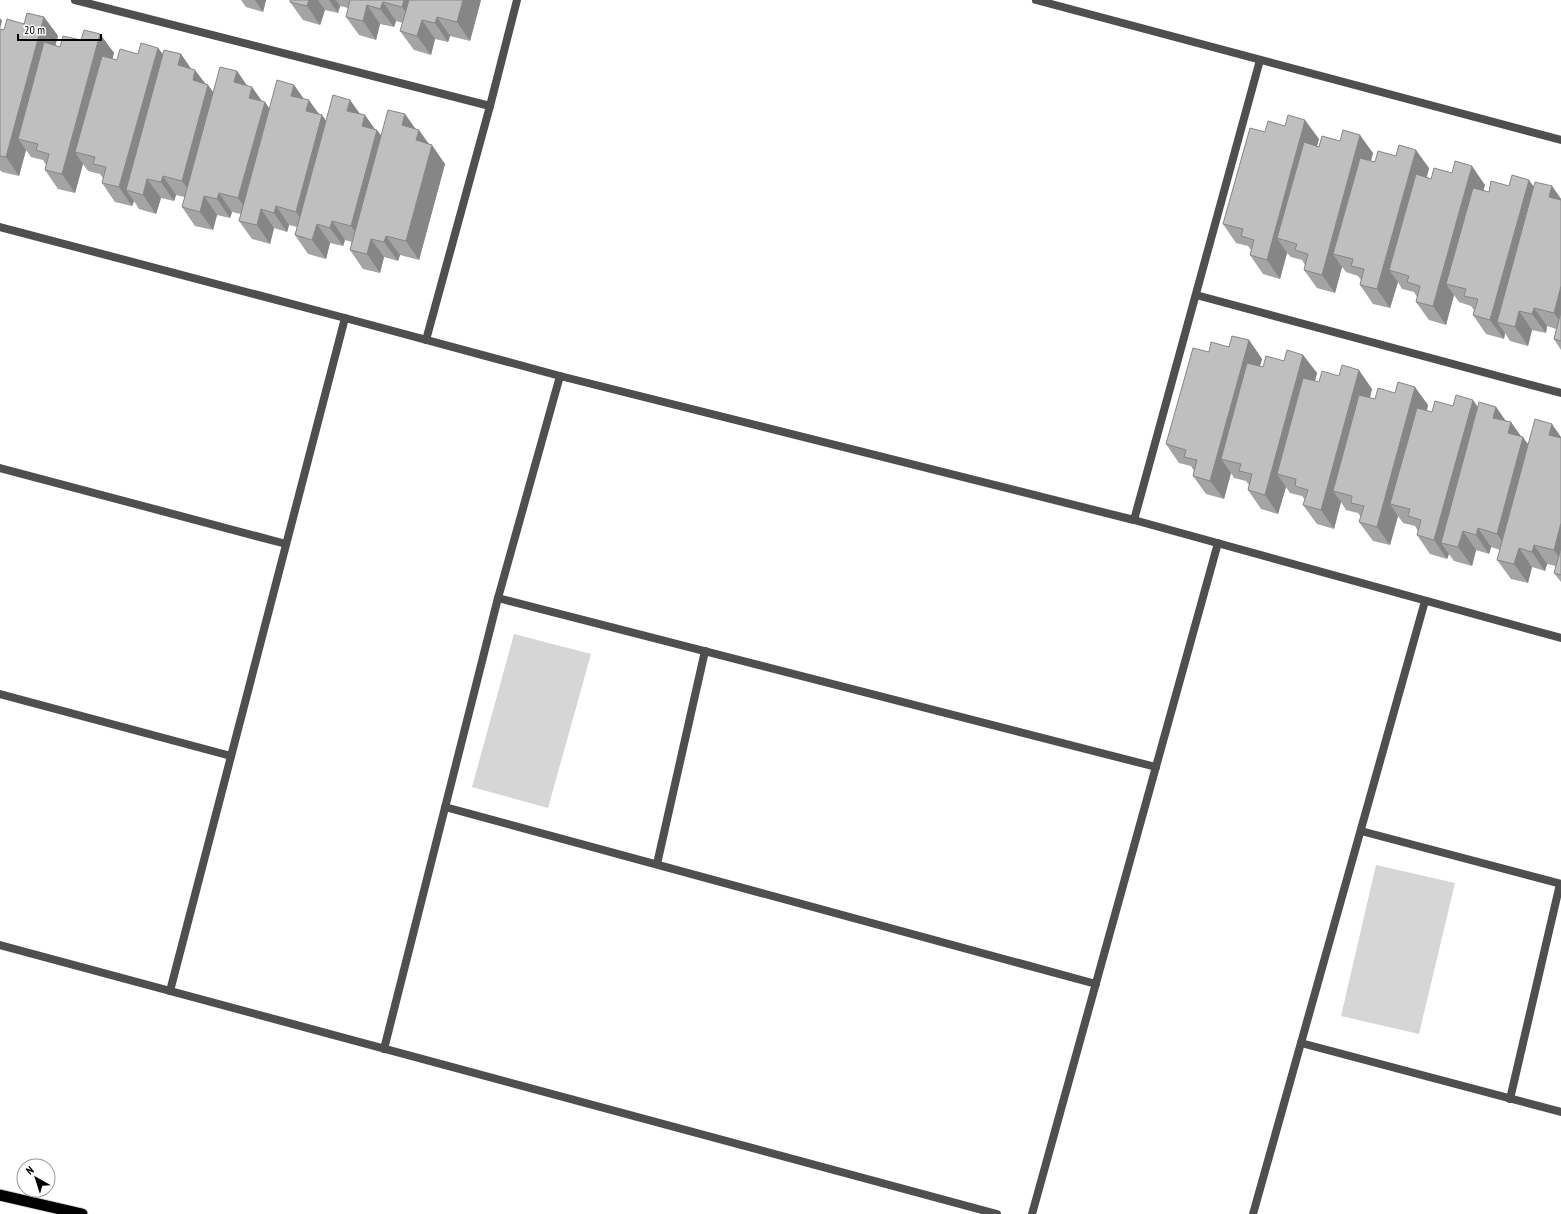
<svg xmlns="http://www.w3.org/2000/svg" width="1561" height="1214" font-family="'PT Sans Narrow',sans-serif">
<style>
.green{fill:#d6d6d6}
.lines{fill:none;stroke-linecap:round;stroke-linejoin:round}
.trunk-casing{stroke:#dbdbdb;stroke-width:13}
.minor{stroke:#4f4f4f;stroke-width:8}
.trunk{stroke:#000;stroke-width:11}
.wall{fill:#a4a4a4}
.shaded-wall{fill:#868686}
.building{fill:#bfbfbf;stroke:#868686}
</style>
<rect width="100%" height="100%" fill="#fff"/>
<g class="green">
<path d="M514,634L591,654L548,808L472,787Z"/>
<path d="M1376,865L1455,883L1419,1034L1341,1016Z"/>
</g>
<g class="lines">
<g class="trunk-casing">
<path id="trunk" d="M0,1195L82,1214"/>
</g>
<g class="minor">
<path d="M75,0L490,106L426,340"/>
<path d="M1036,0L1561,140"/>
<path d="M490,106L517,0"/>
<path d="M0,227L345,318L560,376L1134,520L1561,638"/>
<path d="M1196,295L1561,393"/>
<path d="M0,468L286,544"/>
<path d="M1134,520L1260,60"/>
<path d="M498,598L1156,767"/>
<path d="M0,694L231,756"/>
<path d="M445,807L1096,984"/>
<path d="M1361,831L1561,884"/>
<path d="M657,864L705,651"/>
<path d="M0,945L997,1214"/>
<path d="M170,991L345,318"/>
<path d="M1301,1043L1561,1112"/>
<path d="M384,1049L498,598L560,376"/>
<path d="M1510,1099L1560,884"/>
<path d="M1032,1214L1218,543"/>
<path d="M1253,1214L1425,601"/>
</g>
<use href="#trunk" class="trunk"/>
</g>
<g class="wall">
<path d="M241,0H266L263,12L246,7Z"/>
<path d="M290,0H481L470,41L450,36L448,42L435,39L431,55L414,50L400,31L403,23L396,21L394,27L380,24L376,40L359,35L346,17L348,8L340,6L338,13L325,10L320,25L303,20L290,2Z"/>
<path d="M44,17L58,36L55,45L60,47L100,34L114,53L112,59L117,60L158,48L163,54H181L191,69L206,84L208,85L213,92L237,71L247,86L262,101L265,102L269,109L294,85L304,99L319,114L322,115L326,121L350,100L359,114L381,135L405,114L415,128L429,144L445,164L419,260L400,255L398,261L384,257L380,273L363,269L350,250L352,242L345,240L343,246L330,243L326,259L308,254L295,235L297,227L289,225L287,232L274,228L270,244L252,239L239,221L241,214L232,212L230,218L217,215L213,230L195,226L182,207L185,197L176,195L174,201L161,198L156,214L139,209L134,201L132,206L115,202L102,183L103,178L100,174L88,171L83,164L75,193L58,189L45,170L46,165L43,160L31,157L26,150L19,176L2,172L0,170V29L4,30Z"/>
<path d="M1265,132L1319,139L1317,146L1373,153L1371,161L1429,168L1427,177L1431,179L1485,185L1483,190L1489,192L1509,186H1552L1561,199V350L1554,339L1556,329L1547,326L1546,333L1532,330L1528,346L1510,341L1505,333L1504,339L1486,334L1473,315L1474,310L1471,306L1459,302L1454,295L1446,325L1429,320L1416,302L1417,297L1414,292L1402,289L1398,282L1390,308L1373,304L1360,285L1361,280L1358,276L1346,272L1342,267L1335,293L1317,288L1304,270L1305,265L1302,260L1291,257L1287,253L1280,279L1263,274L1250,255L1251,250L1248,246L1236,243L1223,224Z"/>
<path d="M1249,340L1262,359L1260,366L1263,367L1303,355L1317,373L1315,381L1319,382L1372,389L1370,398L1375,399L1428,405L1427,411L1432,412L1453,406L1478,407H1496L1506,421L1528,444L1561,437V582L1554,573L1556,566L1547,564L1545,571L1532,567L1528,583L1511,579L1497,560L1500,550L1491,547L1489,554L1476,550L1472,566L1454,561L1449,554L1447,559L1430,554L1417,535L1418,531L1415,526L1403,523L1398,516L1390,545L1373,541L1359,522L1361,517L1358,513L1346,510L1341,502L1334,529L1317,524L1303,505L1305,500L1302,496L1290,493L1286,487L1278,514L1261,509L1248,490L1249,485L1246,481L1234,478L1231,473L1224,499L1206,494L1193,476L1194,471L1191,466L1179,463L1166,444L1209,352Z"/>
</g>
<g class="shaded-wall">
<path d="M255,0H266L263,12Z"/>
<path d="M309,0H318L325,10L320,25L307,6Z"/>
<path d="M329,0H336L340,6L338,13Z"/>
<path d="M404,0H422L415,26L402,7Z"/>
<path d="M463,0H481L470,41L457,22Z"/>
<path d="M383,2L396,21L394,27L380,9Z"/>
<path d="M367,5L380,24L376,40L363,21Z"/>
<path d="M44,17L58,36L29,141L18,139L26,150L19,176L6,157Z"/>
<path d="M437,17L450,36L448,42L435,23Z"/>
<path d="M0,18L2,21L0,29Z"/>
<path d="M422,20L435,39L431,55L417,36Z"/>
<path d="M100,34L114,53L86,155L75,152L83,164L75,193L62,174Z"/>
<path d="M158,48L171,66L126,190L134,201L132,206L119,187Z"/>
<path d="M181,54L194,73L178,65Z"/>
<path d="M195,70L208,87V85L221,104L196,200L182,181L193,80Z"/>
<path d="M237,71L250,90L234,82Z"/>
<path d="M294,85L307,104L291,96Z"/>
<path d="M252,87L264,104L265,102L278,121L252,217L238,198L249,98Z"/>
<path d="M309,100L321,117L322,115L335,134L309,230L296,212L306,111Z"/>
<path d="M350,100L363,118L347,111Z"/>
<path d="M405,114L418,133L402,125Z"/>
<path d="M365,115L377,132V130L391,149L364,245L351,226L362,126Z"/>
<path d="M1305,120L1319,139L1290,242L1277,238L1287,253L1280,279L1267,260Z"/>
<path d="M419,130L431,147L432,145L445,164L419,260L406,241L416,140Z"/>
<path d="M1360,135L1373,153L1345,257L1333,254L1342,267L1335,293L1322,275Z"/>
<path d="M1416,150L1429,168L1400,273L1389,270L1398,282L1390,308L1377,289Z"/>
<path d="M1472,166L1485,185L1457,287L1446,284L1454,295L1446,325L1433,306Z"/>
<path d="M163,176L176,195L174,201L161,182Z"/>
<path d="M147,179L161,198L156,214L143,195Z"/>
<path d="M1529,180L1542,198L1497,322L1505,333L1504,339L1490,320Z"/>
<path d="M1552,186L1561,199V214L1549,197Z"/>
<path d="M219,193L232,212L230,218L217,199Z"/>
<path d="M204,196L217,215L213,230L200,212Z"/>
<path d="M276,206L289,225L287,232L274,213Z"/>
<path d="M261,209L274,228L270,244L257,225Z"/>
<path d="M332,221L345,240L343,246L330,228Z"/>
<path d="M317,224L330,243L326,259L312,240Z"/>
<path d="M386,236L400,255L398,261L384,242Z"/>
<path d="M371,239L384,257L380,273L367,254Z"/>
<path d="M1561,286V323L1554,313Z"/>
<path d="M1534,308L1547,326L1546,333L1532,314Z"/>
<path d="M1519,311L1532,330L1528,346L1515,327Z"/>
<path d="M1249,340L1262,359L1234,462L1221,459L1231,473L1224,499L1210,481Z"/>
<path d="M1303,355L1317,373L1288,477L1277,474L1286,487L1278,514L1265,495Z"/>
<path d="M1359,370L1372,389L1343,494L1333,491L1341,502L1334,529L1321,510Z"/>
<path d="M1415,387L1428,405L1401,507L1390,504L1398,516L1390,545L1377,527Z"/>
<path d="M1473,400L1486,419L1441,543L1449,554L1447,559L1434,540Z"/>
<path d="M1496,407L1509,426L1493,418Z"/>
<path d="M1511,422L1523,439V437L1536,456L1510,552L1497,534L1508,433Z"/>
<path d="M1552,424L1561,437V452L1549,435Z"/>
<path d="M1561,523V561L1554,550Z"/>
<path d="M1478,528L1491,547L1489,554L1476,535Z"/>
<path d="M1463,531L1476,550L1472,566L1458,547Z"/>
<path d="M1534,545L1547,564L1545,571L1532,552Z"/>
<path d="M1519,548L1532,567L1528,583L1514,564Z"/>
</g>
<g class="building">
<path d="M290,0H309L307,6L290,2Z"/>
<path d="M350,0H404L402,7L383,2L380,9L367,5L363,21L346,17Z"/>
<path d="M409,0H463L457,22L437,17L435,23L422,20L417,36L400,31Z"/>
<path d="M27,13L44,17L6,157L0,156V29L4,30L7,19L24,24Z"/>
<path d="M84,30L100,34L62,174L45,170L49,154L36,150L38,144L18,139L44,42L60,47L63,36L81,40Z"/>
<path d="M141,43L158,48L119,187L102,183L106,167L93,164L95,157L75,152L102,56L117,60L120,49L138,54Z"/>
<path d="M164,50L181,54L178,65L195,70L193,80L208,85L182,181L163,176L161,182L147,179L143,195L126,190Z"/>
<path d="M220,67L237,71L234,82L252,87L249,98L265,102L238,198L219,193L217,199L204,196L200,212L182,207Z"/>
<path d="M277,80L294,85L291,96L309,100L306,111L322,115L296,212L276,206L274,213L261,209L257,225L239,221Z"/>
<path d="M333,95L350,100L347,111L365,115L362,126L377,130L351,226L332,221L330,228L317,224L312,240L295,235Z"/>
<path d="M388,110L405,114L402,125L419,130L416,140L432,145L406,241L386,236L384,242L371,239L367,254L350,250Z"/>
<path d="M1288,115L1305,120L1267,260L1250,255L1254,240L1241,236L1243,229L1223,224L1250,128L1265,132L1268,121L1285,126Z"/>
<path d="M1343,130L1360,135L1322,275L1304,270L1308,254L1295,250L1297,244L1277,238L1304,142L1319,147L1322,136L1340,141Z"/>
<path d="M1399,145L1416,150L1377,289L1360,285L1364,269L1351,266L1353,259L1333,254L1360,158L1375,162L1378,151L1396,156Z"/>
<path d="M1455,161L1472,166L1433,306L1416,302L1420,286L1407,282L1409,276L1389,270L1416,174L1431,179L1434,168L1452,173Z"/>
<path d="M1512,175L1529,180L1490,320L1473,315L1478,299L1464,296L1466,289L1446,284L1473,188L1489,192L1491,181L1509,186Z"/>
<path d="M1535,182L1552,186L1549,197L1561,200V286L1554,313L1534,308L1532,314L1519,311L1515,327L1497,322Z"/>
<path d="M1561,312V341L1554,339Z"/>
<path d="M1232,336L1249,340L1210,481L1193,476L1197,460L1184,457L1186,450L1166,444L1193,348L1209,352L1211,342L1229,347Z"/>
<path d="M1287,350L1303,355L1265,495L1248,490L1252,474L1239,471L1241,464L1221,459L1247,363L1263,367L1266,356L1284,361Z"/>
<path d="M1342,365L1359,370L1321,510L1303,505L1308,490L1295,486L1296,479L1277,474L1303,378L1319,382L1322,371L1339,376Z"/>
<path d="M1398,382L1415,387L1377,527L1359,522L1364,506L1351,503L1352,496L1333,491L1359,395L1375,399L1378,388L1395,393Z"/>
<path d="M1456,395L1473,400L1434,540L1417,535L1421,520L1408,516L1410,509L1390,504L1417,408L1432,412L1435,401L1453,406Z"/>
<path d="M1479,402L1496,407L1493,418L1511,422L1508,433L1523,437L1497,534L1478,528L1476,535L1463,531L1458,547L1441,543Z"/>
<path d="M1535,419L1552,424L1549,435L1561,438V523L1554,550L1534,545L1532,552L1519,548L1514,564L1497,560Z"/>
<path d="M1561,548V575L1554,573Z"/>
</g>
<g transform="translate(36 1178) rotate(321)"><circle r="19" fill="#ffffff" stroke="#999999"/>
<path d="M0-3L7 15L0 10L-7 15Z" fill="#000000"/>
<text y="-6" font-size="11" font-weight="bold" text-anchor="middle" fill="#000000">N</text>
</g>
<path d="M18 34v6h83v-6" fill="none" stroke="#000000" stroke-width="2"/>
<text x="24" y="34" font-size="12" fill="#000000" stroke="#ffffff" stroke-width="3" paint-order="stroke">20 m</text>
</svg>
